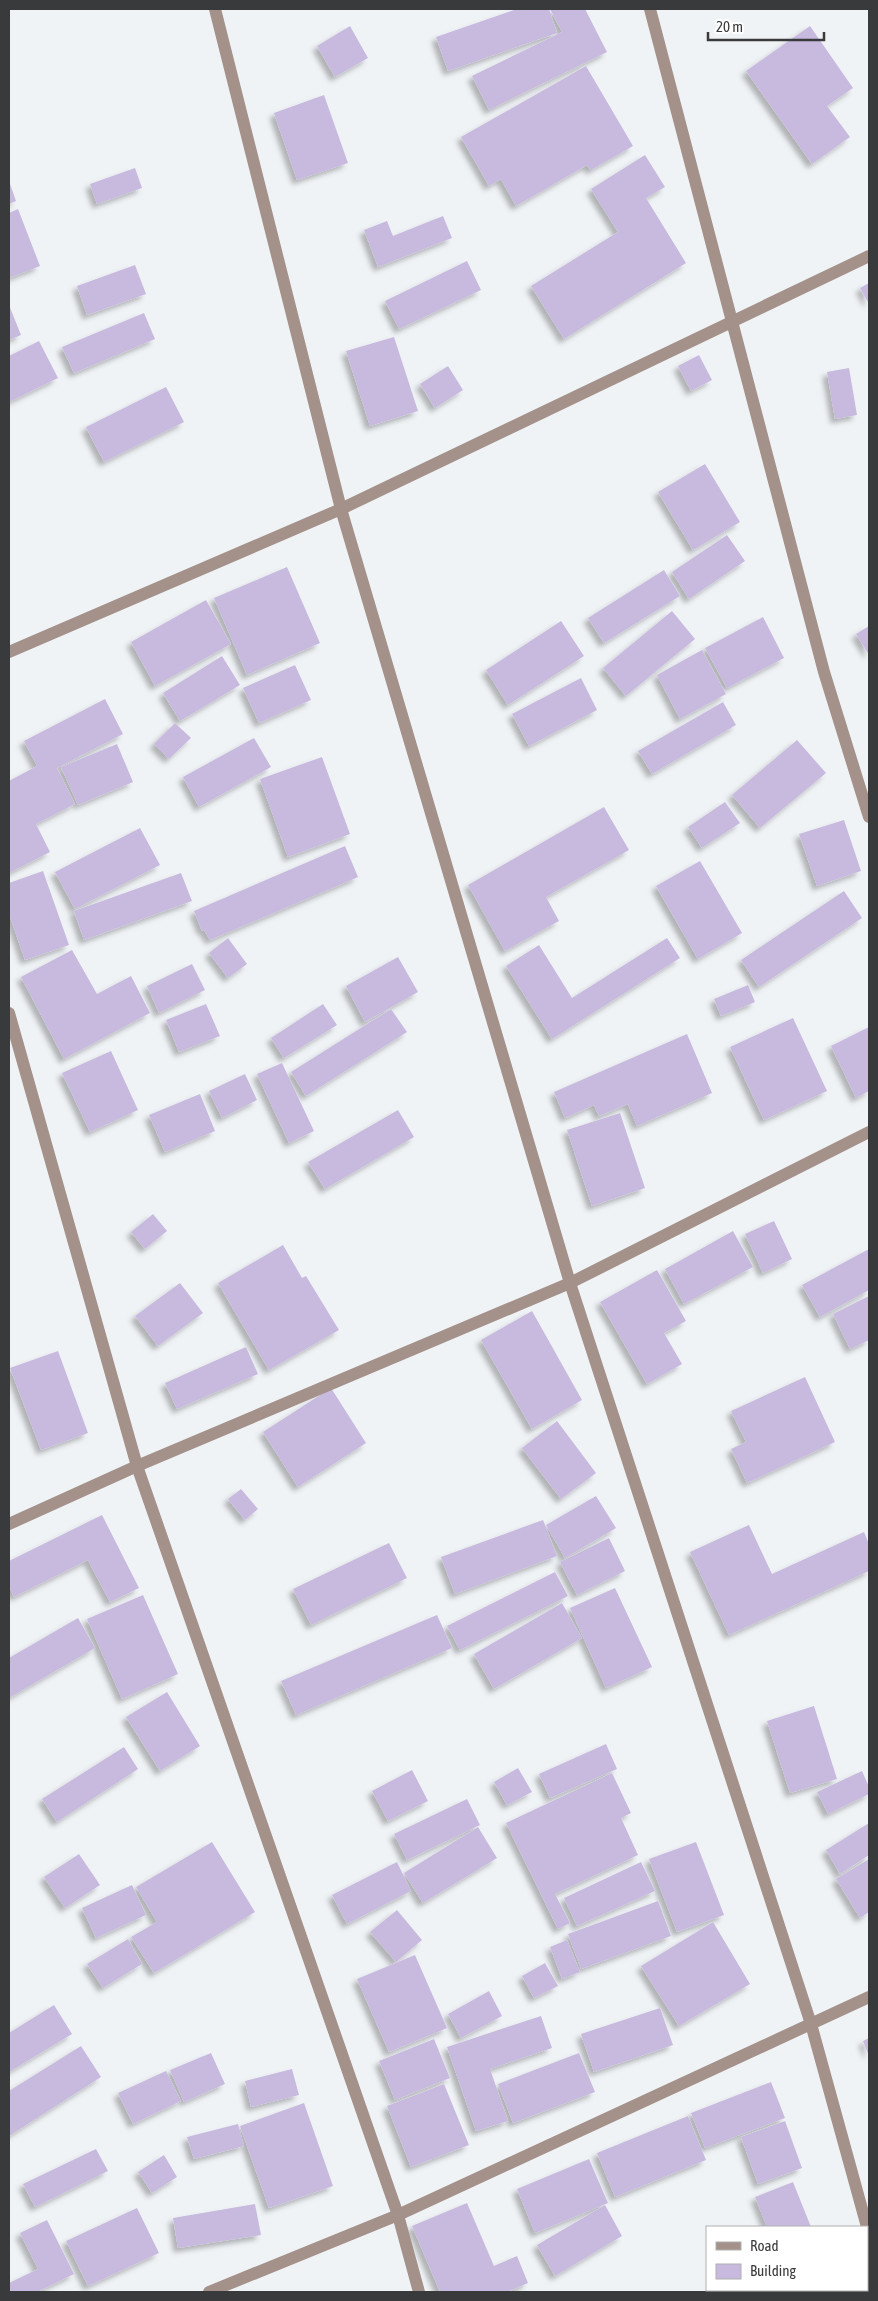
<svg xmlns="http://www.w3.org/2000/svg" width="878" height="2301" font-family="'Asap Condensed',sans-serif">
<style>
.building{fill:#c8badf;filter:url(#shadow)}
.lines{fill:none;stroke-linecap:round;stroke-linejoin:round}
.minor{stroke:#a3918a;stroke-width:12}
</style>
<defs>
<filter id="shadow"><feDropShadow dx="-4.5" dy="4.5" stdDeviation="2.5" flood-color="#0004"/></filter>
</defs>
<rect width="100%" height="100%" fill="#f0f3f6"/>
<g class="building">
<path d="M517,9H549L557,33L448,71L436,37Z"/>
<path d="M550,9H585L607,52L489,110L472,76L562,32Z"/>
<path d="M350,26L368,58L335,77L317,46Z"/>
<path d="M810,26L853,88L827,106L850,137L812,164L746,71Z"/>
<path d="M586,66L633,146L591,170L587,165L516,206L501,179L489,186L461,137Z"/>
<path d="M324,95L348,163L297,180L274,113Z"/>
<path d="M645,155L665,187L646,198L686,263L564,339L531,286L618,232L591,189Z"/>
<path d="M135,168L142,188L97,204L90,184Z"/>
<path d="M9,181L16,201L9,204Z"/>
<path d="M18,209L40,266L9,278V213Z"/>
<path d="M443,216L452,238L378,267L364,230L387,221L393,236Z"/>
<path d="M467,261L481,290L399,329L385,301Z"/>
<path d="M135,265L146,294L87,315L77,286Z"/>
<path d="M869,283V304L860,288Z"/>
<path d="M9,305L21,335L9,340Z"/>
<path d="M144,313L155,339L74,373L62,347Z"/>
<path d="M394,337L418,411L370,426L346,351Z"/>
<path d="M39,341L58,378L9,402V356Z"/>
<path d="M699,355L712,380L691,391L678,366Z"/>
<path d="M448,366L463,390L435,408L420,384Z"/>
<path d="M849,368L857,415L835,419L827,372Z"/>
<path d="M166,387L184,422L104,462L86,427Z"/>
<path d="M705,464L740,522L693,550L658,492Z"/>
<path d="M727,535L745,561L689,599L672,572Z"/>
<path d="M287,567L320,643L247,675L214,598Z"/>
<path d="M664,570L680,596L604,643L588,618Z"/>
<path d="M206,600L231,644L155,686L131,642Z"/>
<path d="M672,611L695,639L626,696L603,668Z"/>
<path d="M763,617L784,658L727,688L705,648Z"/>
<path d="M561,621L584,656L508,705L486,670Z"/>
<path d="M869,626V655L856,634Z"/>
<path d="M702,650L726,694L680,719L657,675Z"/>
<path d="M222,656L240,685L180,721L163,693Z"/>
<path d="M295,665L311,700L259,723L243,688Z"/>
<path d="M581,678L597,710L529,746L512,714Z"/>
<path d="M105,699L123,734L57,768L75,804L36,824L50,852L9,873V781L37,766L24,741Z"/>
<path d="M723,702L736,725L652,774L638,751Z"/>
<path d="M175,723L191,738L169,759L154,744Z"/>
<path d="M254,738L271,767L199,807L183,777Z"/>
<path d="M797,740L826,773L760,828L732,795Z"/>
<path d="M117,744L133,782L78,805L61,767Z"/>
<path d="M322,757L350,834L288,857L260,779Z"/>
<path d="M725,802L740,823L702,848L688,827Z"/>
<path d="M604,807L629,850L546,897L559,921L505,951L468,885Z"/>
<path d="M844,820L861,871L817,886L799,834Z"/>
<path d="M140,828L160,865L75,909L55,872Z"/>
<path d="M345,846L358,877L210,940L204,930L202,931L194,911Z"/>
<path d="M700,861L742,933L698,959L656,886Z"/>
<path d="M43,871L69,945L25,960L9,914V883Z"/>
<path d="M181,873L192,901L84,940L74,911Z"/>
<path d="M844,891L862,918L759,987L741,960Z"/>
<path d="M228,938L247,964L228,978L209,953Z"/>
<path d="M667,938L680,958L552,1039L506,966L539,945L572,998Z"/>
<path d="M72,950L97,994L131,976L150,1013L64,1059L21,977Z"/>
<path d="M398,957L418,992L365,1022L346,986Z"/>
<path d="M192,964L205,990L159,1013L147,986Z"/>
<path d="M748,985L755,1002L721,1016L714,999Z"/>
<path d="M206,1004L220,1036L179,1052L166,1020Z"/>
<path d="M323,1004L337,1025L284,1058L271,1038Z"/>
<path d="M391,1009L407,1032L306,1096L291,1072Z"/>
<path d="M793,1018L827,1091L764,1120L730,1047Z"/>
<path d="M869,1027V1091L856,1098L831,1046Z"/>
<path d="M687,1034L712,1093L637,1126L628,1104L599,1116L594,1105L565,1118L554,1092Z"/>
<path d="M111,1051L138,1110L90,1132L62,1073Z"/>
<path d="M282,1063L314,1131L289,1143L257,1074Z"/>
<path d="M245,1074L257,1100L222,1118L209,1091Z"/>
<path d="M200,1094L215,1131L165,1152L149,1115Z"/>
<path d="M398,1110L414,1137L325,1189L308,1162Z"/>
<path d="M620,1113L645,1188L592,1206L567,1130Z"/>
<path d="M153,1214L167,1231L145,1249L131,1232Z"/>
<path d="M774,1221L792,1259L763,1273L745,1234Z"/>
<path d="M733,1231L753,1267L684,1304L665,1269Z"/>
<path d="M283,1245L302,1278L306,1276L339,1330L269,1370L218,1283Z"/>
<path d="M869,1249V1290L820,1317L802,1285Z"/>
<path d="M657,1270L686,1321L664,1333L682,1364L647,1384L600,1302Z"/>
<path d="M180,1283L203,1313L158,1346L135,1316Z"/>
<path d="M869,1296V1340L850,1349L833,1314Z"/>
<path d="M532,1311L582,1400L532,1429L481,1340Z"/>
<path d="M246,1347L258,1374L177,1409L165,1383Z"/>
<path d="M58,1351L88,1433L41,1450L10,1368Z"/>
<path d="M805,1377L835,1442L747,1483L731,1449L746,1442L731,1411Z"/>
<path d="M331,1388L366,1443L298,1487L263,1432Z"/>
<path d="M557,1421L596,1473L561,1499L522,1448Z"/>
<path d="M241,1489L258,1509L245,1520L228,1499Z"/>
<path d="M596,1496L616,1528L565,1558L546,1525Z"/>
<path d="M102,1515L139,1588L110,1602L88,1560L14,1597L9,1586V1561Z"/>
<path d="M543,1520L557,1556L455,1594L441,1557Z"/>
<path d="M749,1525L772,1574L864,1532L869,1544V1571L729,1635L690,1552Z"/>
<path d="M609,1538L625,1571L577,1595L560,1562Z"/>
<path d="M389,1543L407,1578L311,1625L293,1589Z"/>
<path d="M555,1572L568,1596L460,1650L447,1626Z"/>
<path d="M615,1588L652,1667L606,1688L570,1608Z"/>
<path d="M143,1595L178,1674L122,1699L87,1619Z"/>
<path d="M562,1603L582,1638L494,1689L474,1654Z"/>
<path d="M437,1615L452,1648L296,1715L281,1681Z"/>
<path d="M78,1618L95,1648L9,1698V1658Z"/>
<path d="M167,1692L200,1746L160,1771L126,1717Z"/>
<path d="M814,1706L837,1779L790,1793L767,1721Z"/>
<path d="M606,1744L617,1769L550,1798L539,1774Z"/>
<path d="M124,1747L138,1769L57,1822L42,1799Z"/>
<path d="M518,1768L532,1792L507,1805L494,1782Z"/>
<path d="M412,1770L428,1801L388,1821L372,1791Z"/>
<path d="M862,1771L869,1787V1794L828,1814L817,1792Z"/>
<path d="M612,1773L631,1813L621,1818L638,1855L555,1894L570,1923L558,1929L506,1823Z"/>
<path d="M467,1799L480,1825L407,1860L394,1834Z"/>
<path d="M869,1823V1855L840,1874L826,1850Z"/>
<path d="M478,1827L497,1858L423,1903L404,1873Z"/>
<path d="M212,1842L255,1912L154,1973L131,1937L157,1922L136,1887Z"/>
<path d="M696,1842L724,1915L677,1932L649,1859Z"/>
<path d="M79,1854L100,1885L65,1908L44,1877Z"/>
<path d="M869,1859V1912L860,1918L836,1879Z"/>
<path d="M397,1862L411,1891L347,1924L332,1895Z"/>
<path d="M641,1862L655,1891L577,1926L564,1898Z"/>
<path d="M132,1885L146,1915L96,1938L82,1908Z"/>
<path d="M658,1901L671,1936L581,1969L568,1934Z"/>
<path d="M397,1910L422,1940L396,1962L370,1932Z"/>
<path d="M713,1922L750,1984L679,2026L641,1966Z"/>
<path d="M128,1939L142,1964L103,1988L87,1964Z"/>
<path d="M567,1940L580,1972L562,1979L550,1947Z"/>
<path d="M415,1955L447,2028L389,2052L357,1979Z"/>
<path d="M545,1963L558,1986L534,1998L522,1976Z"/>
<path d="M489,1991L502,2016L461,2038L448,2014Z"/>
<path d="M54,2005L72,2034L9,2072V2033Z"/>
<path d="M660,2008L673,2045L594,2072L581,2034Z"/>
<path d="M541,2016L552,2048L490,2069L508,2121L476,2131L447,2047Z"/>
<path d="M869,2038V2056L863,2041Z"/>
<path d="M434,2039L450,2078L395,2100L379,2061Z"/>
<path d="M81,2046L101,2077L9,2136V2091Z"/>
<path d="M211,2053L225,2084L184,2102L170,2070Z"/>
<path d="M579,2053L595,2092L513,2123L498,2084Z"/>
<path d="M292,2069L299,2095L251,2107L245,2081Z"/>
<path d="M166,2071L181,2101L133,2124L118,2093Z"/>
<path d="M771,2082L785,2118L705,2148L691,2113Z"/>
<path d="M444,2084L469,2145L411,2167L387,2106Z"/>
<path d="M304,2103L333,2186L269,2208L240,2126Z"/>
<path d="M688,2116L706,2160L615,2197L597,2153Z"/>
<path d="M785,2121L802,2168L758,2184L741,2137Z"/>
<path d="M238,2124L244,2146L194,2159L187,2137Z"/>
<path d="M96,2149L108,2171L35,2207L23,2184Z"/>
<path d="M164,2155L177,2177L152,2193L138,2172Z"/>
<path d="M589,2159L608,2203L535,2233L517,2189Z"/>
<path d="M793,2182L811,2227H767L755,2197Z"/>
<path d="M467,2203L494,2266L517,2256L528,2283L507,2292H440L412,2226Z"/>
<path d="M255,2204L261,2235L178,2248L173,2218Z"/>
<path d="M605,2205L622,2236L555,2276L537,2245Z"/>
<path d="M137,2208L159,2253L88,2286L66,2241Z"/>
<path d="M47,2220L74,2274L37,2292H9V2283L38,2269L20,2233Z"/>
<path d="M792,2290H839L840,2292H793Z"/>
</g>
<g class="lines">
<g class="minor">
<path d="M215,9L341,509L570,1283L811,2024L867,2227"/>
<path d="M650,9L824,672L869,817"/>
<path d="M9,652L341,509L869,256"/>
<path d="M9,1013L137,1466L398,2215L419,2292"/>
<path d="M9,1524L137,1466L570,1283L869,1132"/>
<path d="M209,2292L398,2215L869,1997"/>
</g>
</g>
<rect width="878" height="2301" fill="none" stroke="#393a3b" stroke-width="20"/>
<rect x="706" y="2226" width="162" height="65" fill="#ffffff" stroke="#b0b0b1"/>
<rect x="716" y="2242" width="25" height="8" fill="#a3918a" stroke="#b0b0b1"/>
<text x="750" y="2251" font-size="15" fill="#393a3b">Road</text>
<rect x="716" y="2264" width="25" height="15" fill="#c8badf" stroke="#b0b0b1"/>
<text x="750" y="2276" font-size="15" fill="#393a3b">Building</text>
<path d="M708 32v8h116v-8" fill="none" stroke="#393a3b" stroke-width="2.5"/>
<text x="716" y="32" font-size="15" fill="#393a3b" stroke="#ffffff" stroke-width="4" paint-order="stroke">20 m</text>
</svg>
